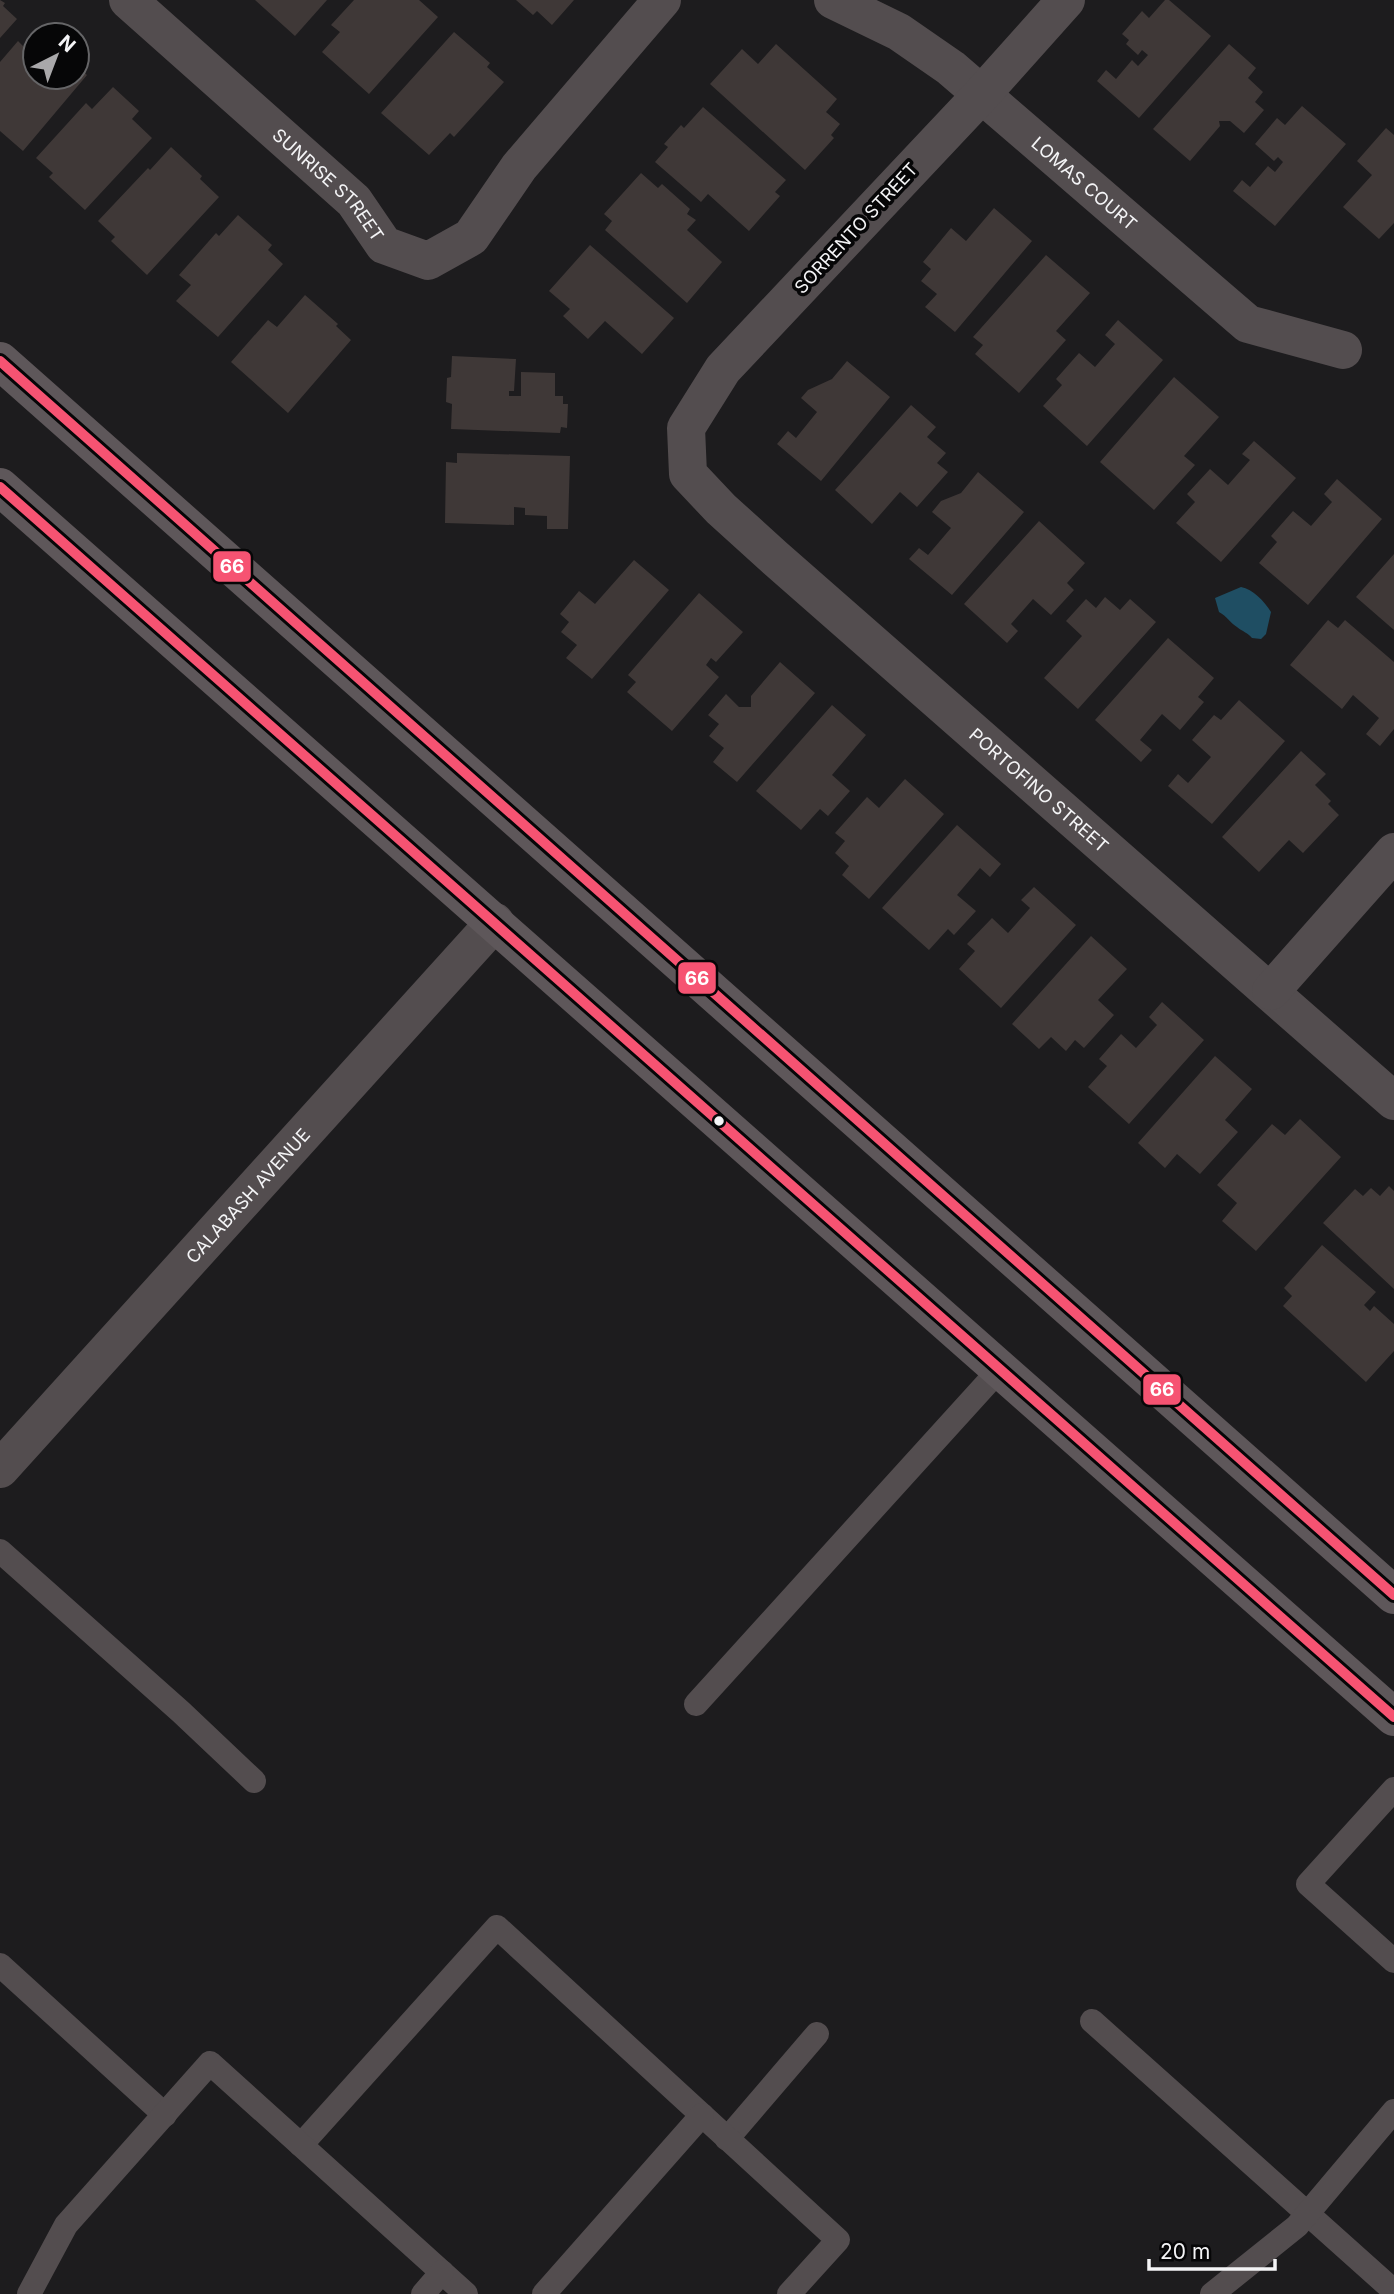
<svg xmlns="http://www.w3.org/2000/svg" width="1394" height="2294" font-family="Inter,sans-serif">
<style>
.water{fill:#1f4e63}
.building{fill:#3f3837}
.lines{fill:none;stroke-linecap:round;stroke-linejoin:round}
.lane{stroke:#534d4f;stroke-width:24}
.street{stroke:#534d4f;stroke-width:38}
.primary{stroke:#5e575a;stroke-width:38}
.bus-1-casing{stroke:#060607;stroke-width:16}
.bus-1{stroke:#f65372;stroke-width:10}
.bus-dot{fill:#f4f4f6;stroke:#060607;stroke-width:2.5}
.labels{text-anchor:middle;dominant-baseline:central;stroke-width:7;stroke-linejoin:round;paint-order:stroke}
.street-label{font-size:18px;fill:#f4f4f6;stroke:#060607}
.line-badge{stroke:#060607;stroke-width:2.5}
.badge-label{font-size:19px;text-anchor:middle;font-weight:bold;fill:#fff}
</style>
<rect width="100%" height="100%" fill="#1d1c1e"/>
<path class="water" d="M1241,587C1253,589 1264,601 1271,612L1266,634L1261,639L1252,638C1247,632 1243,632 1237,627C1230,623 1227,616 1219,612L1215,598Z"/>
<g class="building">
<path d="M0,0L5,3L3,6L17,19L0,38Z"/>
<path d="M255,0H327L295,36Z"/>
<path d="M354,0H419L438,17L369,94L322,52L340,32L331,25Z"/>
<path d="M516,0H574L552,25L537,11L533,15Z"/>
<path d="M1165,0H1169L1211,36L1139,118L1097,81L1106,70L1116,79L1132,60L1138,66L1148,55L1142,50L1138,55L1126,44L1129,40L1122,34L1142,11L1149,18Z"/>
<path d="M454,32L490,63L487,67L504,82L454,137L450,133L429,155L381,113Z"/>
<path d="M35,36V77H77V66L87,75L23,151L0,131V62L18,41L25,48Z"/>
<path d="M776,44L837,99L826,112L840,124L831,135L834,138L805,170L710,84L742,49L758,64Z"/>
<path d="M1229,44L1256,68L1248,78L1263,92L1255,102L1264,110L1244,133L1230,121H1219L1220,126L1190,161L1153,129Z"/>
<path d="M113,87L139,111L132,119L152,138L85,210L49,177L53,173L36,158L86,103L92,109Z"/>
<path d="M1302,106L1346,144L1275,226L1233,191L1242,180L1250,187L1268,166L1275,172L1283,162L1278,157L1274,161L1255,144L1277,118L1285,125Z"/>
<path d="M703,107L786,180L775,192L780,196L749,231L708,194L701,202L655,162L668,147L664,144L681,125L684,128Z"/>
<path d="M1386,128L1394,135V223L1379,239L1343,207L1372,175L1357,161Z"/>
<path d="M171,147L202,176L200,179L219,197L147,275L111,241L115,237L98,221L148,168L150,170Z"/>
<path d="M641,173L658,188L662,184L690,209L687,214L696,220L687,230L722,262L687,303L605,230L612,221L604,214Z"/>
<path d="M994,208L1032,241L955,332L925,307L937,294L921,281L931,269L923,262L951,228L966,241Z"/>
<path d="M238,215L272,245L268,250L283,264L218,337L176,301L191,285L179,275L216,233L219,236Z"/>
<path d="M590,245L674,318L642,354L605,321L588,339L563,316L570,309L549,291Z"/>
<path d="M1046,255L1090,293L1056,331L1066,340L1019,393L975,354L983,345L973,337Z"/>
<path d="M305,295L338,324L336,326L351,340L288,413L231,362L268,320L277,327Z"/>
<path d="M1118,320L1163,360L1087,446L1043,406L1062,385L1056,379L1079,353L1095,367L1115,344L1105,335Z"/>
<path d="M452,356L516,359L514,391H509V396H521V372L555,373V396H563V404H568L567,428L561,427L560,433L451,429L452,404L446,402L447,378L451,377Z"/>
<path d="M847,361L890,397L821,481L777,444L788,431L796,438L817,412L801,398L808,390L832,379Z"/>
<path d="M1174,377L1219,417L1184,456L1195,465L1154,510L1100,462Z"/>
<path d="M911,405L936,427L927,437L946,453L937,463L948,472L917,507L900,492L872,524L835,490Z"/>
<path d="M1254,441L1296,478L1221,562L1176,523L1195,502L1187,494L1210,469L1228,485L1250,460L1242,454Z"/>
<path d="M457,453L570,456L568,529H547V516L525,515V508L514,507V525L445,523L446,462L457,463Z"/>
<path d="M978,472L1024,512L952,595L909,559L919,548L928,555L951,528L932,512L941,501L961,493Z"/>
<path d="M1337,479L1382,519L1308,605L1259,563L1277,542L1271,536L1293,511L1311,526L1332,502L1324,494Z"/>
<path d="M1039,521L1085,563L1067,583L1074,590L1051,615L1033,599L1011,624L1018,631L1007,643L964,604Z"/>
<path d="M1394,554V630L1356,597Z"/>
<path d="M634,560L669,590L592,679L566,658L577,645L561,632L569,622L560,614L579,591L595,604Z"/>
<path d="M699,593L743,632L716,662L711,658L706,665L719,677L672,731L627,692L636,682L628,675Z"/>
<path d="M1105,597L1120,610L1130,599L1156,622L1078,709L1044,678L1082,636L1066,621L1086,599L1096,608Z"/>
<path d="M1328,620L1338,628L1345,620L1394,662V729L1380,746L1366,734L1379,718L1353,695L1342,709L1290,665Z"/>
<path d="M1168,638L1214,678L1198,697L1204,702L1180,730L1162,714L1140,740L1152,750L1141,762L1095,720Z"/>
<path d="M780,662L815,693L737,782L713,762L724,748L709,736L719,724L708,715L726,694L739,707H751V696Z"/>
<path d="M1239,700L1285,741L1212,824L1168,786L1178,774L1188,783L1211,757L1192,740L1214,715L1221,720Z"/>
<path d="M832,705L866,735L832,775L850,791L828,816L820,809L801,830L756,791Z"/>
<path d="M1301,751L1326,774L1315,785L1331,801L1328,804L1339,815L1303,853L1289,840L1259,872L1222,837Z"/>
<path d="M905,779L944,814L869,899L842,875L849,866L835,853L845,841L835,833L867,797L879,808Z"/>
<path d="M957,825L1001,864L990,877L980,868L957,895L976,911L954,935L948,929L929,950L882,908Z"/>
<path d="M1034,887L1076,925L1001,1008L959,969L975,951L967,944L992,918L1008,933L1030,908L1021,900Z"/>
<path d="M1091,936L1127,969L1098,1000L1114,1015L1084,1048L1075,1040L1066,1051L1051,1037L1039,1049L1012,1024Z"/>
<path d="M1162,1002L1204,1040L1129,1124L1088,1087L1107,1066L1099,1059L1121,1034L1136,1048L1157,1025L1149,1017Z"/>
<path d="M1215,1056L1252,1089L1225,1120L1238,1132L1200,1174L1177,1154L1165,1168L1138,1143Z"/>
<path d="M1300,1119L1341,1157L1256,1251L1222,1221L1237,1203L1217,1185L1272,1124L1285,1135Z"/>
<path d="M1389,1186L1394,1191V1289L1323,1223L1355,1189L1363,1196L1371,1188L1380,1196Z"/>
<path d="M1322,1245L1376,1292L1364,1305L1370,1311L1374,1306L1394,1324V1351L1366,1382L1283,1306L1292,1296L1284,1288Z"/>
</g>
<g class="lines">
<g class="lane">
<path d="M0,1551L181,1712L254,1781"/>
<path d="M696,1704L1000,1369"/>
<path d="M1394,1789L1308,1884L1394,1961"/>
<path d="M0,1965L165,2115"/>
<path d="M1092,2021L1394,2291"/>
<path d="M727,2139L817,2034"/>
<path d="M301,2145L497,1927L838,2240L789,2294"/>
<path d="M29,2294L66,2225L210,2063L466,2294"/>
<path d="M423,2294L442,2272"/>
<path d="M544,2294L702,2115"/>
<path d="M1212,2294L1297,2226L1394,2111"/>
</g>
<g class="street">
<path id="s1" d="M128,0L354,201L384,245L428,261L471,237L519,167L662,0"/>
<path id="s2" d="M833,0L899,32L951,68L1248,324L1343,350"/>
<path id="s3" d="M1066,0L982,94L723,369L686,428L688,474L721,509L774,557L1394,1101"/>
<path d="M1271,991L1394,852"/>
<path id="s4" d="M0,1469L495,922"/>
</g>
<g class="primary">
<path d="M0,361L1394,1595"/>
<path d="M0,487L1394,1717"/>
</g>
<g class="bus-1-casing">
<g id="bus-1">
<path d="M0,361L1394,1595"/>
<path d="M0,487L1394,1717"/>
</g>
</g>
<use href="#bus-1" class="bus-1"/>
</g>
<circle class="bus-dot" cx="719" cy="1121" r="6"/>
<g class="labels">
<g class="street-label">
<text stroke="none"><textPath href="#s2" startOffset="313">LOMAS COURT</textPath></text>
<text stroke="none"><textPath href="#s1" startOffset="273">SUNRISE STREET</textPath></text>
<text transform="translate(856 228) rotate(-47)">SORRENTO STREET</text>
<text stroke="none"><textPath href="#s3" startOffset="1092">PORTOFINO STREET</textPath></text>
<text stroke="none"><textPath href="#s4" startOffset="369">CALABASH AVENUE</textPath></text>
</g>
</g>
<g class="line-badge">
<rect x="212" y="550" width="40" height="33" rx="7" fill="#f65372"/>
<rect x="677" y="961" width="40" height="34" rx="7" fill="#f65372"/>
<rect x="1142" y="1373" width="40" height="33" rx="7" fill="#f65372"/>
</g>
<g class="badge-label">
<text x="232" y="573">66</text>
<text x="697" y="985">66</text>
<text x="1162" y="1396">66</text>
</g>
<g transform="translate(56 56) rotate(42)"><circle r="33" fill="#060607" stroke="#656567" stroke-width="2"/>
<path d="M0-5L12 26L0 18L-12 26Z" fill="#a9a8aa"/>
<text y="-10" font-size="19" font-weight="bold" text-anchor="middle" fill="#f4f4f6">N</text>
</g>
<path d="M1149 2259v10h126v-10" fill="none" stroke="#f4f4f6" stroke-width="3.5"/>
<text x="1160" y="2259" font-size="21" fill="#f4f4f6" stroke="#060607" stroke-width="5" paint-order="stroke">20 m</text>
</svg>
